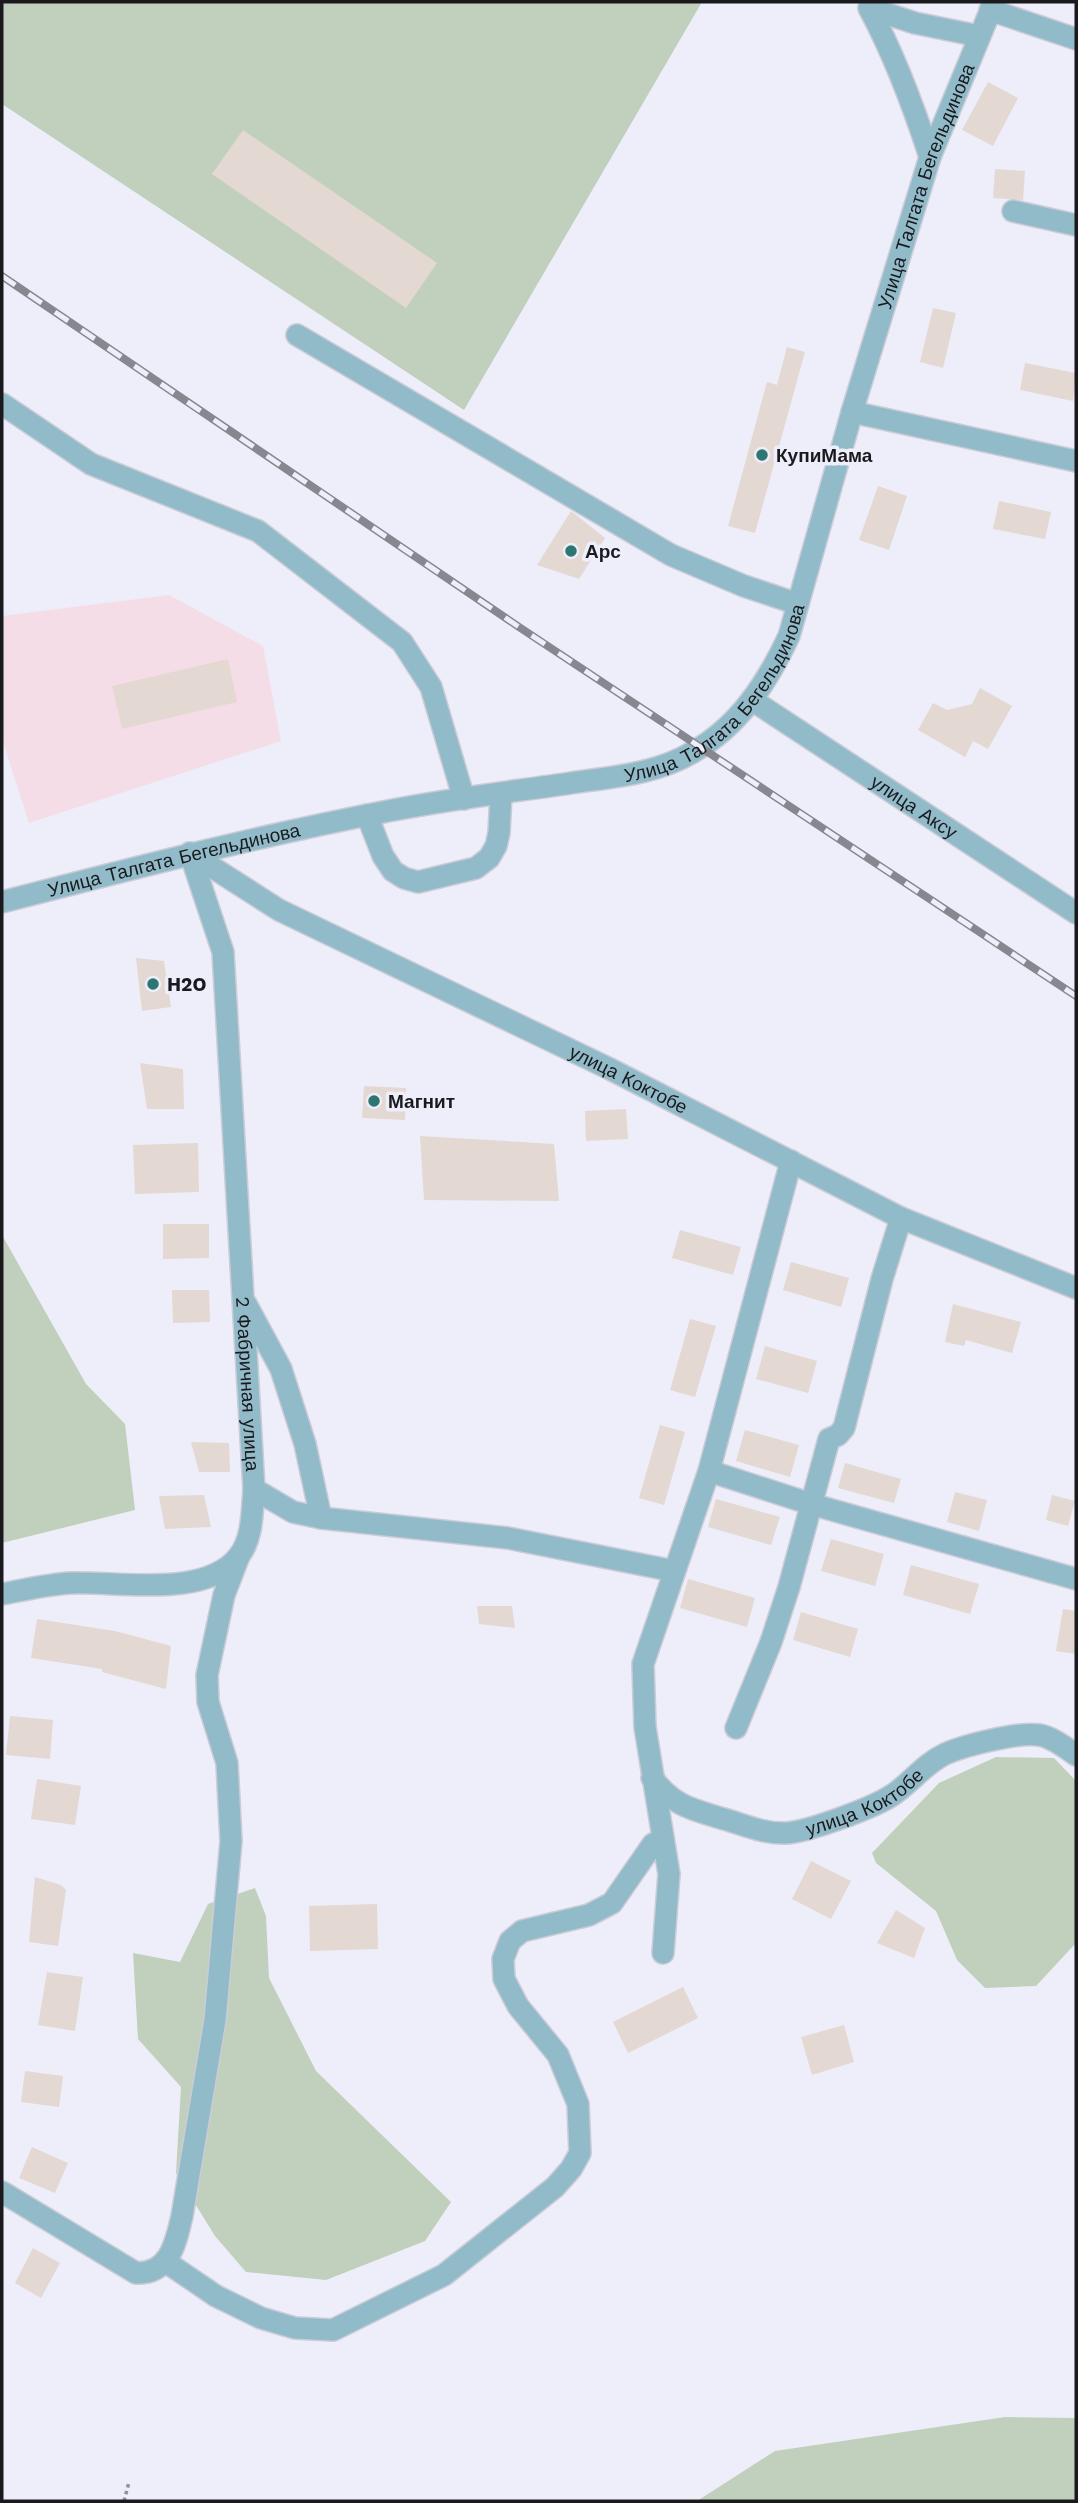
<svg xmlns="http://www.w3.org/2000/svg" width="1078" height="2503" font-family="'Work Sans',sans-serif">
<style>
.industrial{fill:#f5dde8}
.green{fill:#c1d0bc}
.building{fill:#e4d8d2}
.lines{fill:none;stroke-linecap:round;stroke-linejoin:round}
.minor-casing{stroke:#cbccd6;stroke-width:24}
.path{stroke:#8f9098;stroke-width:3.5;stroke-dasharray:3.5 3.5;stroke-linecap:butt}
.minor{stroke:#92bbca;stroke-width:21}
.rail-casing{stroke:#87878f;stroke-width:8}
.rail{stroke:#edeef9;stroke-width:5;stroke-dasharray:16;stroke-linecap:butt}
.poi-dot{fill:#2e7671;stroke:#edeef9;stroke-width:2.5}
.labels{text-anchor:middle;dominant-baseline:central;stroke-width:7;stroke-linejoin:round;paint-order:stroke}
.street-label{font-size:19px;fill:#1a1a1e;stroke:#edeef9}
.poi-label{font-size:19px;font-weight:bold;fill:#1a1a1e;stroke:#edeef9;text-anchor:start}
</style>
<rect width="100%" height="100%" fill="#edeef9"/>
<path class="industrial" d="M169,595L263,646L281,741L29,823L2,739V616Z"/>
<g class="green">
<path d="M2,2H702L464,410L2,104Z"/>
<path d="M2,1235L86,1384L125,1424L135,1510L2,1543Z"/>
<path d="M996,1757L1054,1758L1076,1781V1943L1036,1986L985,1988L957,1960L936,1911L876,1863L872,1853L939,1783Z"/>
<path d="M255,1888L266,1916L269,1978L316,2071L451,2202L425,2241L326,2280L246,2272L215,2236L176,2173L181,2087L138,2039L133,1953L180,1962L208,1904Z"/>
<path d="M1005,2417L1076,2418V2501H697L775,2451Z"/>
</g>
<g class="building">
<path d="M988,82L1018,98L993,146L962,130Z"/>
<path d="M243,130L437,263L406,308L212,174Z"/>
<path d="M995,169L1025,171L1023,200L993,198Z"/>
<path d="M933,308L956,313L943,368L920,362Z"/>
<path d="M787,347L805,352L755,533L728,526L767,382L777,385Z"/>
<path d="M1025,363L1076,373L1073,401L1020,390Z"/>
<path d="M878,486L907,496L889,550L859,540Z"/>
<path d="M999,501L1051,512L1045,539L993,529Z"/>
<path d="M571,511L605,538L579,579L537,565Z"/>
<path d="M228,659L237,702L122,729L112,686Z"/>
<path d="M980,688L1012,706L988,749L973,741L965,757L918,730L933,703L947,710L972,704Z"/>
<path d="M136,958L164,961L171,1007L142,1011Z"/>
<path d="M140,1063L183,1069L184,1109H147Z"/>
<path d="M364,1086L406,1088L405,1120L362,1118Z"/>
<path d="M626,1109L628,1139L586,1141L585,1111Z"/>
<path d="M420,1136L554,1144L559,1201L424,1200Z"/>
<path d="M198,1143L199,1192L135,1194L133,1145Z"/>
<path d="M163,1224H209V1258L163,1259Z"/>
<path d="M680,1230L741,1247L733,1275L672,1258Z"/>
<path d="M791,1262L849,1278L841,1307L783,1290Z"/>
<path d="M172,1290H209L210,1322L173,1323Z"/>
<path d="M953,1304L1021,1322L1012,1353L966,1340L964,1346L945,1342Z"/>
<path d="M690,1319L716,1326L695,1397L670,1390Z"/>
<path d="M765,1346L817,1361L808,1393L756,1379Z"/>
<path d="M660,1425L685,1432L664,1505L639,1498Z"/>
<path d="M745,1430L799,1445L790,1477L736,1461Z"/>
<path d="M191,1442L229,1443L230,1472H199Z"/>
<path d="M845,1463L901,1479L894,1503L838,1488Z"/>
<path d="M955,1492L987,1500L979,1531L947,1522Z"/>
<path d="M204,1495L211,1527L165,1529L159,1496Z"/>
<path d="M1052,1495L1075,1501L1068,1526L1046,1520Z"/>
<path d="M716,1499L780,1517L771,1545L708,1527Z"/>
<path d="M831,1539L884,1554L875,1586L821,1571Z"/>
<path d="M911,1565L979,1584L970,1614L903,1595Z"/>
<path d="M688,1579L755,1598L747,1627L680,1608Z"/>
<path d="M477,1606H512L515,1628L479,1624Z"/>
<path d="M1063,1609L1076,1611V1654L1056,1651Z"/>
<path d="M801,1612L858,1629L850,1657L793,1640Z"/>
<path d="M37,1619L115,1631L171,1646L166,1689L102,1672V1669L31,1658Z"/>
<path d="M10,1716L53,1720L50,1759L6,1755Z"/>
<path d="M37,1779L81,1786L75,1825L31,1819Z"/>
<path d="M811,1861L851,1881L831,1919L792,1899Z"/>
<path d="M35,1877L61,1885L66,1890L58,1946L29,1942Z"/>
<path d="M377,1904L378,1949L310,1951L309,1906Z"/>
<path d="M896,1910L925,1928L914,1958L877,1943Z"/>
<path d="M47,1972L83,1977L75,2031L38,2025Z"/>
<path d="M683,1987L698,2018L628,2053L613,2022Z"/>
<path d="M844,2025L854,2062L812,2075L801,2037Z"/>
<path d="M25,2071L63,2076L59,2107L21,2102Z"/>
<path d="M32,2147L68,2163L55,2193L19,2178Z"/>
<path d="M33,2248L60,2263L41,2298L15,2283Z"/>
</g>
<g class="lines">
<g class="minor-casing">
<g id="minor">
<path d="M990,10L1076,39"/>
<path d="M930,157C913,105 895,56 869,8L915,23L979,36"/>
<path d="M1013,211L1076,225"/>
<path d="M297,335L671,555L744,586L798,604"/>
<path d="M2,404L91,464L258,531L402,642L431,687L464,799"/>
<path d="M852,412L1076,461"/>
<path id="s1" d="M752,700L1076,913"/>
<path d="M367,815L383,856L393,871L404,878L418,882L476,868L489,858L496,846L499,833L501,794"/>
<path id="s2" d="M190,853L223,952L254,1489L293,1512L321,1518L508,1538L674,1571"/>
<path id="s3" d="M190,853L279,910L610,1069L901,1218L1076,1288"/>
<path id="s4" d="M2,902C130,869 258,836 388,811C448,799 510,792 571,783C612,777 657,774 693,752C739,726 767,683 789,636L852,412L930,157L994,2"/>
<path d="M246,1304L281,1369L305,1444L321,1518"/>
<path d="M709,1471L811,1504L1076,1579"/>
<path d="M2,1594C24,1590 48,1584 71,1583C118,1581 206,1599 239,1556C253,1538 252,1511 254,1489"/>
<path d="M736,1728L771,1642L789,1587L829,1439L838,1435L844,1428L882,1279L901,1218"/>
<path id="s5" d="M652,1778C675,1807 691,1809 724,1819C745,1825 764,1834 786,1833C808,1832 872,1808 891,1796C910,1784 924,1764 945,1754C965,1745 1018,1732 1039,1735C1052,1737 1065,1747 1076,1755"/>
<path d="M663,1953L669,1874L645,1727L643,1664L709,1471L791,1161"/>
<path d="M2,2192L136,2273C170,2274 176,2242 182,2216L215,2020L231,1841L227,1763L208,1702L207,1675L224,1595L239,1556"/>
<path d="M166,2262L216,2296L261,2318L295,2328L333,2330L444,2275L555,2187L571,2169L580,2153L578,2104L558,2055L518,2006L504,1979L503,1959L510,1941L522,1931L589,1915L612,1903L653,1844L662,1840"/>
</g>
</g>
<path class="path" d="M124,2501L129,2482"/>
<use href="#minor" class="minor"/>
<g class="rail-casing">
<path id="rail" d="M2,276L519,627L1076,996"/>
</g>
<use href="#rail" class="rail"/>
</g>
<g class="poi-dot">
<circle cx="762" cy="455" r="7"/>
<circle cx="571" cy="551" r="7"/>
<circle cx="153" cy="984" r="7"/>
<circle cx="374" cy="1101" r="7"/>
</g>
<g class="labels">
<g class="street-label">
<text stroke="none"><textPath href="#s4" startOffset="1332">Улица Талгата Бегельдинова</textPath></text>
<text stroke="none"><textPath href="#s4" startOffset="765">Улица Талгата Бегельдинова</textPath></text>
<text stroke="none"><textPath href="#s1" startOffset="194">улица Аксу</textPath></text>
<text stroke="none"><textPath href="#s4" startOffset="177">Улица Талгата Бегельдинова</textPath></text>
<text stroke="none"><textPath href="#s3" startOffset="494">улица Коктобе</textPath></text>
<text stroke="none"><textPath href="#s2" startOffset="537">2 Фабричная улица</textPath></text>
<text stroke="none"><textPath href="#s5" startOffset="234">улица Коктобе</textPath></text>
</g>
<g class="poi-label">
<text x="776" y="455">КупиМама</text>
<text x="585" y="551">Арс</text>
<text x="167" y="984">H2O</text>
<text x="388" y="1101">Магнит</text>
</g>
</g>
<rect width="1078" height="2503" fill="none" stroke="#1a1a1e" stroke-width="7"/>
</svg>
